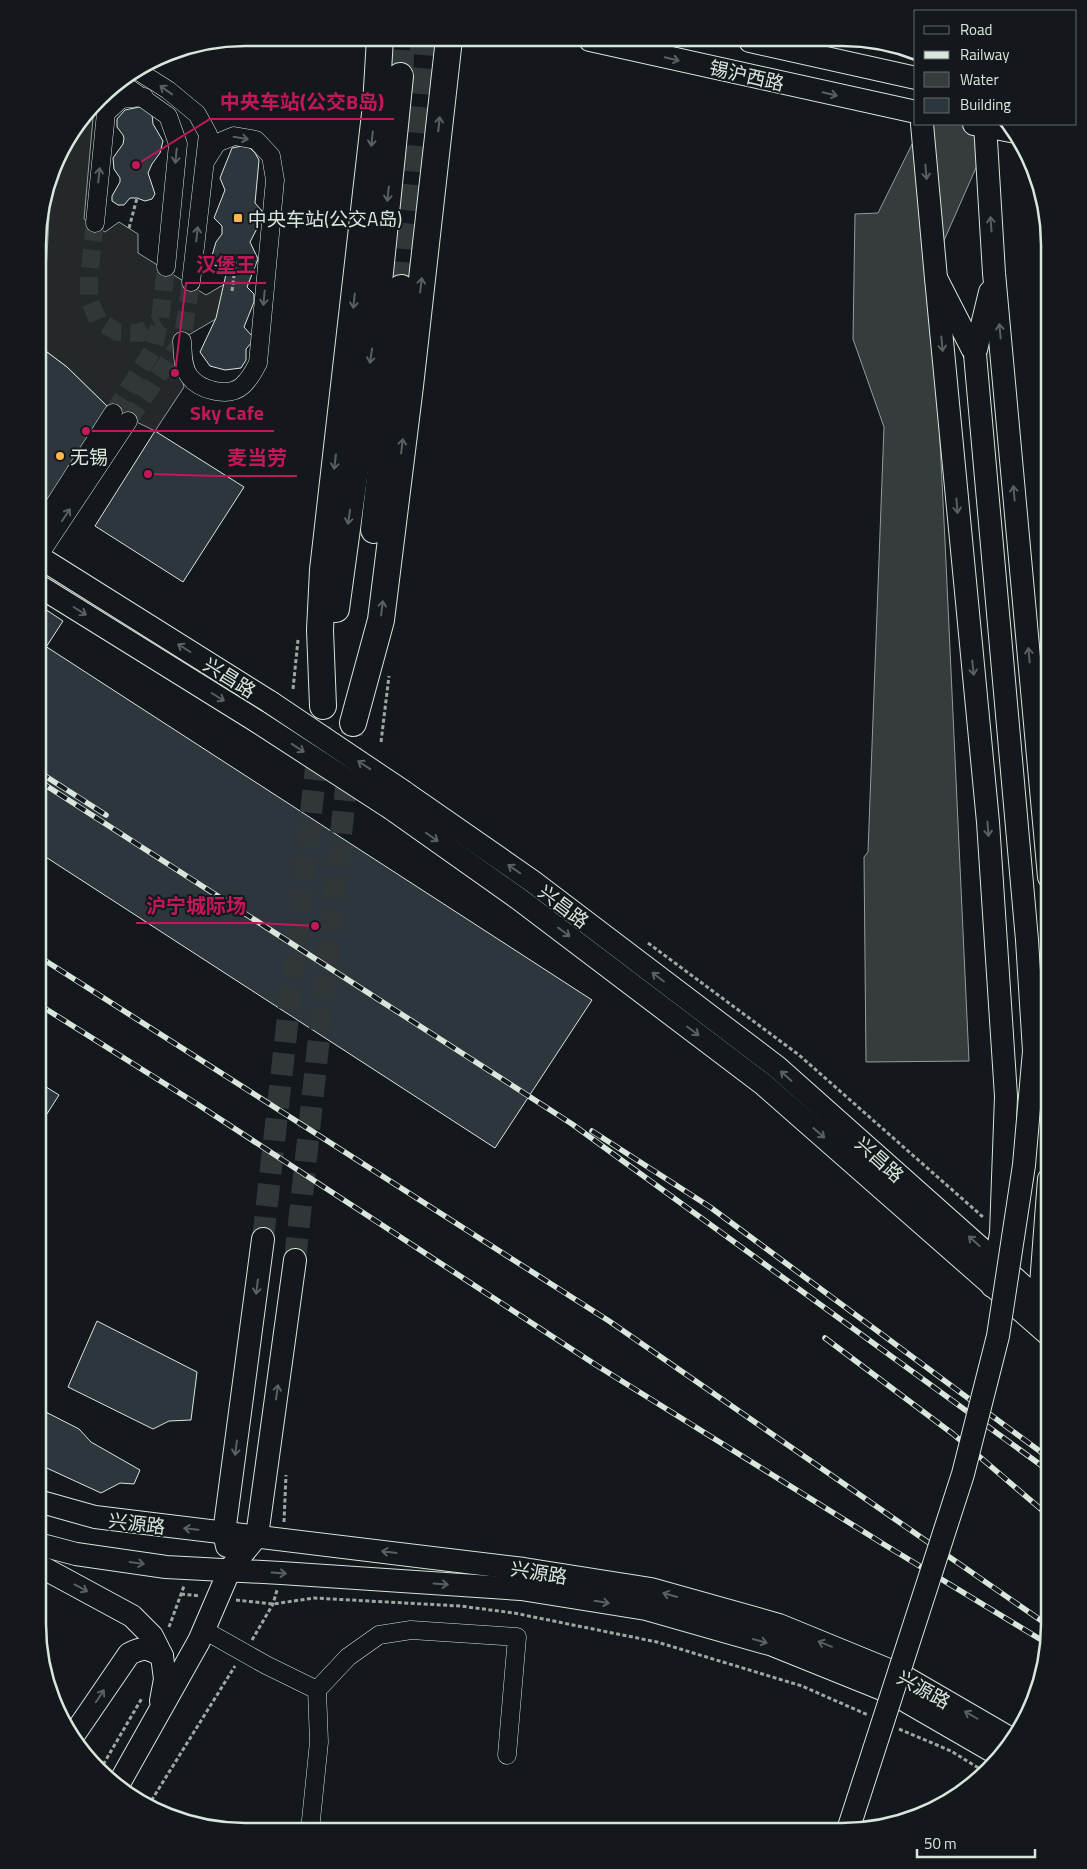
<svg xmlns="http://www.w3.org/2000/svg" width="1087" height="1869" font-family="'Titillium Web','Noto Sans SC',sans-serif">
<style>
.parking{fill:#24282b;stroke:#939e99}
.water{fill:#363b3e;stroke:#939e99}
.building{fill:#2c363c;stroke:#d8e6dc}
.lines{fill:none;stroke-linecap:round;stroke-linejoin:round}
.minor-tunnel{stroke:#313739;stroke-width:18;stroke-dasharray:18 9;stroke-linecap:butt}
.major-tunnel{stroke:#313739;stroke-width:22;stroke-dasharray:22 11;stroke-linecap:butt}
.highway-tunnel{stroke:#313739;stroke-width:26;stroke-dasharray:26 13;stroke-linecap:butt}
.minor-casing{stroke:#d8e6dc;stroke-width:19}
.major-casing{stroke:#d8e6dc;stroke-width:24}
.highway-casing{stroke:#d8e6dc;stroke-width:28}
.path{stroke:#9da8a2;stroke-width:3;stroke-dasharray:4 2.5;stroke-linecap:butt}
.minor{stroke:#14181c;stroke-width:18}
.major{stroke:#14181c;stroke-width:22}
.highway{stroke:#14181c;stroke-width:26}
.rail-casing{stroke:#d8e6dc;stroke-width:5.5}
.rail{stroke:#14181c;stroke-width:4;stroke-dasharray:11;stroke-linecap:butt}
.major-bridge-casing{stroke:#d8e6dc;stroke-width:24;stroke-linecap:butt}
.major-bridge{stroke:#14181c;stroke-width:22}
.oneway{stroke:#59605f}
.poi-dot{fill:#ffb74d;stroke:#14181c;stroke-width:2}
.labels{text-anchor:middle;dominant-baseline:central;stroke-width:4;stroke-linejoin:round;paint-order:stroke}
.street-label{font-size:19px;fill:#d8e6dc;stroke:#14181c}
.poi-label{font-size:19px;fill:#d8e6dc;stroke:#14181c;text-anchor:start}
.rim{fill:none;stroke:#d8e6dc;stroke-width:2.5}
.leader{fill:none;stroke:#c2185b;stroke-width:2}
.callout-dot{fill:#c2185b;stroke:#14181c;stroke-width:2}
.callout-label{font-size:20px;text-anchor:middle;font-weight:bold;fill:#c2185b;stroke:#14181c;stroke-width:4;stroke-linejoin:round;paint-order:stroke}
</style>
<rect width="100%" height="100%" fill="#14181c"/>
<path class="parking" d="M94,107L84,219L105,232L119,222L138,234V253L206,295L223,285L242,297L221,316L180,340L179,364L184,387L155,431L110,409L67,367L39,346V280L46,275L49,217L41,213L60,152Z"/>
<path class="water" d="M922,124H989L979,161L928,277L938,403L945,541L969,1061L866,1062L864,857L868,852L884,427L853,339L855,214L878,213Z"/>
<g class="building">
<path d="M139,107L148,109L152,115L153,124L163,141L160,153L152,164L148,173L155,194L152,199L145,201L137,198H130L124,205H118L112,201V196L120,182V178L114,169L113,158L123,144L124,138L123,135L117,127V119L125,110Z"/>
<path d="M242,146L250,148L255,153L259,160L255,203L262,211L263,217L250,242L258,259L247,287L254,294V302L244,327L252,336V342L246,349V360L241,368L225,370L210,366L200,352L216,318L229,261L216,266L213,264L211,259L216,242L222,234V226L214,218L225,190L220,178L232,148Z"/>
<path d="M39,346L67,367L110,409L47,508L39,503Z"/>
<path d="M155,431L244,487L183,582L95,526Z"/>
<path d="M39,605L63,621L39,658Z"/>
<path d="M39,642L592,1000L495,1148L38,852Z"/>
<path d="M38,1082L59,1095L38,1128Z"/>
<path d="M97,1321L197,1372L191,1420L169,1421L153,1429L68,1387Z"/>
<path d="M38,1408L79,1429L91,1442L140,1470L134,1484L120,1483L101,1493L38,1464Z"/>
</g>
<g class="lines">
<g class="minor-tunnel">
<path d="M95,223L89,276V299L98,320L117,332L140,333L160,321"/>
<path d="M113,413L153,350L160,321L166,267"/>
<path d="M128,421L182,341L191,282"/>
</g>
<g class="major-tunnel">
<path d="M263,1239L323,706"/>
<path d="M295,1260L353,723"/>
</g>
<g class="highway-tunnel">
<path d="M400,76L402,38"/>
<path d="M401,288L424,39"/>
</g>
<g class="minor-casing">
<g id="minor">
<path d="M138,71L168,90L197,114L208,134L191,282"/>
<path d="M120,82L168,116L178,144L166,267"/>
<path d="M95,223L106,113L121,99L144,97"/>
<path d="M182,341C183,353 182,366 189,376C199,390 228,398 242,386C249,380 254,371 258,363L275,180L271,156L256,140L234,136L217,143L205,162"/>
<path d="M39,529L113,413"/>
<path d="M39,555L128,421"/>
<path d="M204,1630L266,1665L317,1690L319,1742L310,1830"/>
<path d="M317,1690L348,1657L379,1635L411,1630L517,1637L507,1755"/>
</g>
</g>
<g class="major-casing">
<g id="major">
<path d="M590,40L916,112"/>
<path d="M750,41L916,78"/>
<path d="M922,124L936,278L975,354L990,292"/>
<path d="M974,124L1016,132"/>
<path d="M985,124L994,273L1049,877"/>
<path d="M936,278L988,822L1006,1096L1001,1233L992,1286"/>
<path d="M39,557L270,702"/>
<path d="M39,586L258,722"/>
<path d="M404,792L532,881L777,1067L1049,1309"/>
<path d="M392,809L519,899L763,1084L1049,1335"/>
<path d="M1039,1311L1049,1179"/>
<path d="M38,1501L95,1517L524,1569L651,1589L779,1625L901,1675L1013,1740"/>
<path d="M38,1544L76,1554L166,1567L281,1573L521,1589L646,1609L773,1645L892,1693L1001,1756"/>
<path d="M227,1546L224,1533L263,1239"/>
<path d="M38,1565L132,1616L152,1636L162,1656L165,1679L161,1701"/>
<path d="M73,1736L129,1654C144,1646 149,1648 162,1656"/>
<path d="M117,1787L199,1641L230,1569L257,1536L295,1260"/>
</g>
</g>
<g class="highway-casing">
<g id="highway">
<path d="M374,530L401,288"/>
<path d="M336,609L374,331L400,76"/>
<path d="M323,706L320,630L323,570L376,105L380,38"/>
<path d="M353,723L381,620L410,386L449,39"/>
</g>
</g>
<g class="path">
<path d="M129,228L137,198"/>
<path d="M232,291L236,260"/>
<path d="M293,689L298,640"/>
<path d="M381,742L389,676"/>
<path d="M648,943L799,1055L983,1217"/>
<path d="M284,1522L286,1475"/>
<path d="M181,1594L200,1596"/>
<path d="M236,1600L273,1604L314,1598L460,1606L514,1613L657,1642L802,1686L868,1715"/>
<path d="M169,1627L184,1586"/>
<path d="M252,1640L273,1604L277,1590"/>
<path d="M899,1729L951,1751L985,1772"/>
<path d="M100,1770L142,1698"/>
<path d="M148,1806L235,1666"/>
</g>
<use href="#minor" class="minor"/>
<use href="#major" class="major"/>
<use href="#highway" class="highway"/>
<g class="rail-casing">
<g id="rail">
<path d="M39,772L106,815"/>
<path d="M39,781L572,1124L1049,1471"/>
<path d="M38,956L609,1321L1049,1626"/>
<path d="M38,1004L197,1104L596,1365L885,1545L1048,1644"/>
<path d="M592,1131L710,1207L1049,1458"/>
<path d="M825,1338L953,1434L1049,1516"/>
</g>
</g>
<use href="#rail" class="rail"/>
<g class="major-bridge-casing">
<g id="major-bridge">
<path d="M270,702L404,792"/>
<path d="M258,722L392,809"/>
<path d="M848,1830L963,1474L998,1336L1024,1165L1034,1051L1027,940L975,354"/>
</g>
</g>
<use href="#major-bridge" class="major-bridge"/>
</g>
<defs><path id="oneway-shaft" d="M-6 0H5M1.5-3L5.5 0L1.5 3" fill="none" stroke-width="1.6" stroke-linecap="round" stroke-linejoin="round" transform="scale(1.25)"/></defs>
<g class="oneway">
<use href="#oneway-shaft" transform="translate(672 59) rotate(13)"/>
<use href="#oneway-shaft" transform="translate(166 90) rotate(-144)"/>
<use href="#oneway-shaft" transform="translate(830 94) rotate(13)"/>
<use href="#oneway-shaft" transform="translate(439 124) rotate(-84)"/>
<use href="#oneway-shaft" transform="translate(241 138) rotate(9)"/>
<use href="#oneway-shaft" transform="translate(372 139) rotate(96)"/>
<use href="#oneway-shaft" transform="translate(176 156) rotate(96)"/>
<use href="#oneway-shaft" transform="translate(926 172) rotate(85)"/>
<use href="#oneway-shaft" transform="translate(99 175) rotate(-84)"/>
<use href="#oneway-shaft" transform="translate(388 194) rotate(96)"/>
<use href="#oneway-shaft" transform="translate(991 224) rotate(-94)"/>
<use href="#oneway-shaft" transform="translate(197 234) rotate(-84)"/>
<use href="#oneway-shaft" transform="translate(421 285) rotate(-83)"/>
<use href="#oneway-shaft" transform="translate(264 298) rotate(95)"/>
<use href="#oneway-shaft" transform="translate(354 301) rotate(96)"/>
<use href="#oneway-shaft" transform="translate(1000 331) rotate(-95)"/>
<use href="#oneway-shaft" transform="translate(942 344) rotate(85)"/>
<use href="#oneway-shaft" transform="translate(371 356) rotate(98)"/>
<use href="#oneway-shaft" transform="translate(402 446) rotate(-83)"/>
<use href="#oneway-shaft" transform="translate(335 462) rotate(97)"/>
<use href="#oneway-shaft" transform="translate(1014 493) rotate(-95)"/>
<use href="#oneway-shaft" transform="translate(957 506) rotate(85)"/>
<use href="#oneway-shaft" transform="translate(66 515) rotate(-56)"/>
<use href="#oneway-shaft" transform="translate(349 517) rotate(98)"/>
<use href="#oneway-shaft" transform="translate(382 608) rotate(-83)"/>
<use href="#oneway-shaft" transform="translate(80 611) rotate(32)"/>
<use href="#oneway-shaft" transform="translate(184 648) rotate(-148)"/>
<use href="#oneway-shaft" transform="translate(1029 655) rotate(-95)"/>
<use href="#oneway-shaft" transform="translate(973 668) rotate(84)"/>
<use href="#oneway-shaft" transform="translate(218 697) rotate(32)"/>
<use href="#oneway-shaft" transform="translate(298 748) rotate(33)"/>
<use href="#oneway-shaft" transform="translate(364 765) rotate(-146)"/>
<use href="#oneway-shaft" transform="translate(988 829) rotate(86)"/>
<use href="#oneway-shaft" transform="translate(432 837) rotate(35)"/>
<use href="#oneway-shaft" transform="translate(514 869) rotate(-145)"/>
<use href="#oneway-shaft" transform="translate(564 932) rotate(37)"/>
<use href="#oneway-shaft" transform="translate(658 977) rotate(-143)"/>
<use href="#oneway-shaft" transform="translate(693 1031) rotate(37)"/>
<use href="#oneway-shaft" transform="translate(786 1076) rotate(-138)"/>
<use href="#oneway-shaft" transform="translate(819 1133) rotate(41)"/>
<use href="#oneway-shaft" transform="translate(974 1241) rotate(-138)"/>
<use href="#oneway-shaft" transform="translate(257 1287) rotate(97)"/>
<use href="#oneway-shaft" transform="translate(277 1392) rotate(-82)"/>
<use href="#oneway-shaft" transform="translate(236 1448) rotate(97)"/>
<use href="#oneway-shaft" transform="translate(191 1529) rotate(-174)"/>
<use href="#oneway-shaft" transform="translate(389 1552) rotate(-173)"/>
<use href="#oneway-shaft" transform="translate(137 1563) rotate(8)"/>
<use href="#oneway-shaft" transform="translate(279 1573) rotate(4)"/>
<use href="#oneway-shaft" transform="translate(441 1584) rotate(4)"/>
<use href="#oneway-shaft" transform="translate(81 1588) rotate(28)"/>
<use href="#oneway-shaft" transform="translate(670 1595) rotate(-164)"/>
<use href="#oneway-shaft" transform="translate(602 1602) rotate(9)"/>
<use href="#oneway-shaft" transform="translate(760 1641) rotate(16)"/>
<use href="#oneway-shaft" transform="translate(825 1644) rotate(-158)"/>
<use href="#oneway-shaft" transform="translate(100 1696) rotate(-56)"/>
<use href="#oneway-shaft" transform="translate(971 1715) rotate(-150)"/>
</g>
<g class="poi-dot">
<rect x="233" y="213" width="10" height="10" rx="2.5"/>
<circle cx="60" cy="456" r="5"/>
</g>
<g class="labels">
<g class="street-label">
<text transform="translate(747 75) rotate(13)">锡沪西路</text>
<text transform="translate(230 677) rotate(32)">兴昌路</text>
<text transform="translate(564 906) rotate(37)">兴昌路</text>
<text transform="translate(880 1159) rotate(42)">兴昌路</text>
<text transform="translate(137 1523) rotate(7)">兴源路</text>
<text transform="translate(539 1572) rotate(9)">兴源路</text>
<text transform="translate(924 1689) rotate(29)">兴源路</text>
</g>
<g class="poi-label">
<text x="248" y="218">中央车站(公交A岛)</text>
<text x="70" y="456">无锡</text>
</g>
</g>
<path d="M0 0H1087V1869H0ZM245 46H842A199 199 0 0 1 1041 245V1624A199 199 0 0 1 842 1823H245A199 199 0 0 1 46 1624V245A199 199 0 0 1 245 46Z" fill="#14181c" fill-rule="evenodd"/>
<path class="rim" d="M245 46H842A199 199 0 0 1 1041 245V1624A199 199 0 0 1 842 1823H245A199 199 0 0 1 46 1624V245A199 199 0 0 1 245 46Z"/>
<path class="leader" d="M136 165L210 119H394M175 373L186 283H266M86 431L180 431H274M148 474L217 476H297M315 926L256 923H136"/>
<g class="callout-dot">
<circle cx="136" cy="165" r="5"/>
<circle cx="175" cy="373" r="5"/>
<circle cx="86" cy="431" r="5"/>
<circle cx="148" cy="474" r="5"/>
<circle cx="315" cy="926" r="5"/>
</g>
<g class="callout-label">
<text x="302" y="109">中央车站(公交B岛)</text>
<text x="226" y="272">汉堡王</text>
<text x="227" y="420">Sky Cafe</text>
<text x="257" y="465">麦当劳</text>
<text x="196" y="913">沪宁城际场</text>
</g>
<rect x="914" y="10" width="162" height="115" fill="#14181c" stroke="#626a69"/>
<rect x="924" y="26" width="25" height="8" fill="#14181c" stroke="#626a69"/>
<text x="960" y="35" font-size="15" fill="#d8e6dc">Road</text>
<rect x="924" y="51" width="25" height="8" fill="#d8e6dc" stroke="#626a69"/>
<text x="960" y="60" font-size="15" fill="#d8e6dc">Railway</text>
<rect x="924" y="72" width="25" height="15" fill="#363b3e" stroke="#626a69"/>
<text x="960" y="85" font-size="15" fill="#d8e6dc">Water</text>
<rect x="924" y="98" width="25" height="15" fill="#2c363c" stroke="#626a69"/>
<text x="960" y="110" font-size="15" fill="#d8e6dc">Building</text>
<path d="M917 1849v8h118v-8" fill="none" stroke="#d8e6dc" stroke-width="2.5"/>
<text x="924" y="1849" font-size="15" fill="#d8e6dc" stroke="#14181c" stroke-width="4" paint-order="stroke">50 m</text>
</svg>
